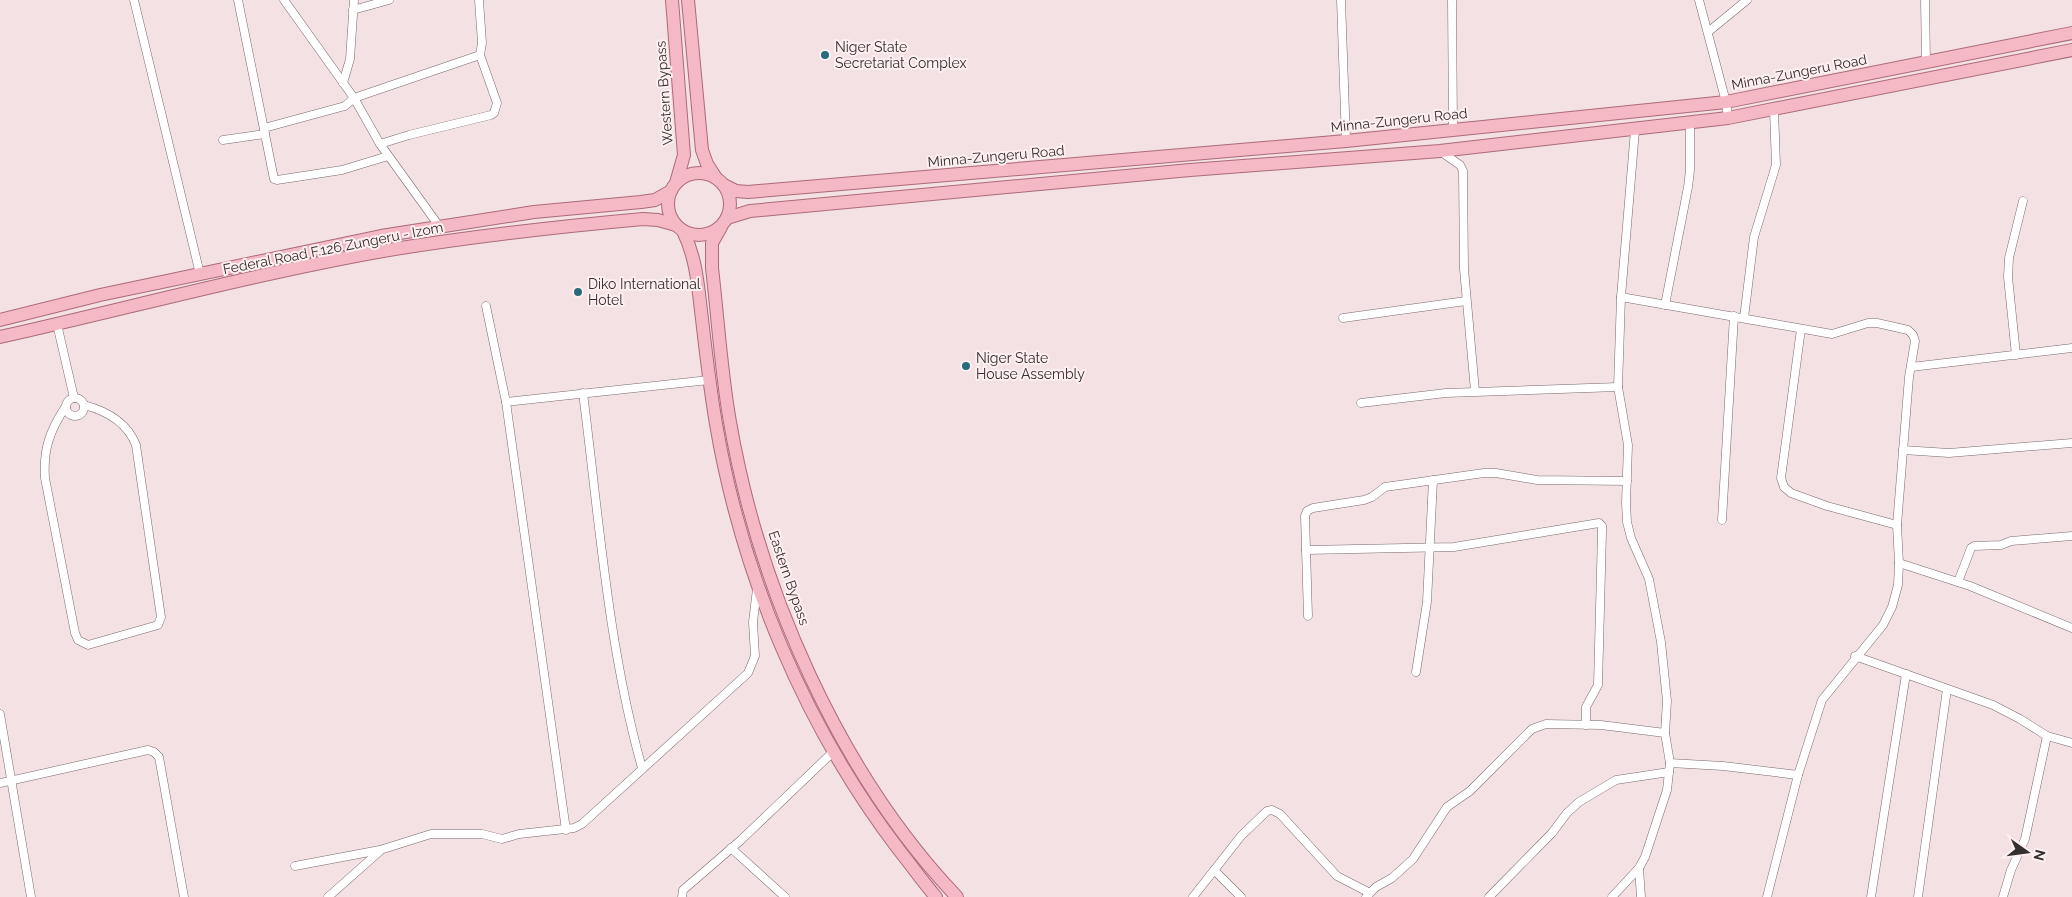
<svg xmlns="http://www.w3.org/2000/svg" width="2072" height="897" font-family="Raleway,sans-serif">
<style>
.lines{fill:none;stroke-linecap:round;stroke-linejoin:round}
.minor-casing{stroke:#796a6c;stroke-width:9}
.primary-casing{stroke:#ac6a78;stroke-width:14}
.minor{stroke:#fff;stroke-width:8}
.primary{stroke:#f4b9c5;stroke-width:12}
.poi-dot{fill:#276b7c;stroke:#feeff1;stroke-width:2}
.labels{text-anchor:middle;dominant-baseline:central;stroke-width:4;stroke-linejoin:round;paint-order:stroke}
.poi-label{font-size:14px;fill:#342e2f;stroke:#feeff1;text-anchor:start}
.street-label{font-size:14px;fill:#342e2f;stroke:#feeff1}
</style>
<rect width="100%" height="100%" fill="#f3e1e4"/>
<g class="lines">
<g class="minor-casing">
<g id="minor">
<path d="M134,0L200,274"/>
<path d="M238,0L274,179L277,180L342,170L388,156"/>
<path d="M284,0L354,98L380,144L439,226"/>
<path d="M1341,0L1346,141"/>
<path d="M1452,0L1453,130"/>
<path d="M1699,0L1726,102L1728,118"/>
<path d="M1925,0L1926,61"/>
<path d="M353,10L389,0"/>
<path d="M1708,32L1747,0"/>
<path d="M343,83L350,59L354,0"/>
<path d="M264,128L345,106L354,98L480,55"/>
<path d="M223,140L265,134"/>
<path d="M380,144L409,135L491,115L494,113L497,103L480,55L482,43L479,0"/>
<path d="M1440,151L1460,165L1463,171L1464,269L1475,391"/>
<path d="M1621,297L1832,334L1868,323H1877L1908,330L1913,335L1915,341L1909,377L1897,525L1899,563L1898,585L1892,607L1883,625L1822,700L1798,775L1767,897"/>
<path d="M1665,305L1688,187L1690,170V123"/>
<path d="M486,306L506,402L566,830"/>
<path d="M1343,318L1466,301"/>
<path d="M1744,318L1754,237L1776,165L1774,110"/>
<path d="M57,324L74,398"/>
<path d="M1801,329L1781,478L1784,487L1791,493L1827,506L1897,525"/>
<path d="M2016,355L2008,277L2009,258L2023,201"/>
<path d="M1911,367L2072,348"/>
<path d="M583,393C599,518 608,647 642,768"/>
<circle cx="75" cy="407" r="9"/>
<path d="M506,402L709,380"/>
<path d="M1361,403L1446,393L1618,387"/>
<path d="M66,406C50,430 43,449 45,478L75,633L78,640L88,645L158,625L161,617L136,445C127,422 107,411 84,405"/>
<path d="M1903,450L1949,453L2072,443"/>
<path d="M1722,520L1734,316"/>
<path d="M1306,550L1454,547L1599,523L1602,526V532L1598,685L1586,707V725"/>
<path d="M1899,563L1970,586L2072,628"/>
<path d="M1958,582L1971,548L1974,546L2001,545L2011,541L2072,536"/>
<path d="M1308,616L1305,516L1307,511L1313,508L1364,500L1372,497L1385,487L1484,473H1496L1537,480L1627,481"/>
<path d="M1855,656L1993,705L2020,719L2047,736L2072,743"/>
<path d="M1416,672L1427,602L1433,480"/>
<path d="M0,714L31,897"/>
<path d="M1670,763L1723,766L1798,775"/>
<path d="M0,783L148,750L154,752L159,757L184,897"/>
<path d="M731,848L785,897"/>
<path d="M295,866L380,850L431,834H482L502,839L519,834L574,828L582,824L748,673L755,656L753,622L757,589"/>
<path d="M1639,868L1641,897"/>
<path d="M1214,870L1241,897"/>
<path d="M328,897L379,852"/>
<path d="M682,897L683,890L741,840L834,751"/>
<path d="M1193,897L1241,836L1267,811L1272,810L1280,814L1337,876L1370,893"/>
<path d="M1366,897L1376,887L1392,878L1413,859L1447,807L1470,791L1532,729L1546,724L1601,725L1665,733"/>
<path d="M1489,897L1552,833L1567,813L1579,802L1616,780L1669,772"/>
<path d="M1612,897L1639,868L1645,857L1667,790L1670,763L1665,733L1667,701L1661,642L1649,579L1631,538L1627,522L1626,503L1628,445L1618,387L1621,297L1635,130"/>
<path d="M1871,897L1906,674"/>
<path d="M1918,897L1947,689"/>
<path d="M2003,897L2011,870L2025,839L2047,736"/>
</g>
</g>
<g class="primary-casing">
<g id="primary">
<path d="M672,0L684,155L676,183"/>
<path d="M688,0L702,150L707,164L716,178"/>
<circle cx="699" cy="204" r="31"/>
<path d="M724,185L736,191L748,192L1346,141L1726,102L2072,33"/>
<path d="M727,218L750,211L1190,170L1440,151L1728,118L2072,50"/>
<path d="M721,227L712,243V268C718,319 721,371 730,422C759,590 839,773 957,897"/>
<path d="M683,231C697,260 698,287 702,319C706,354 710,389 716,424C742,576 805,727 899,850C911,865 923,882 936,897"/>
<path d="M0,320L100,295L381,236L534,212L641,202L655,200L671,191"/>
<path d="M0,337C125,309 250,275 377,252C465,237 554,227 643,219L658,220L676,225"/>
</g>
</g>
<use href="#minor" class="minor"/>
<use href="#primary" class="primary"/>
</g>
<g class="poi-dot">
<circle cx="825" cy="55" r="5"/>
<circle cx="578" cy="292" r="5"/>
<circle cx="966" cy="366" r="5"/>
</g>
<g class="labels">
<g class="poi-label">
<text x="835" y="47">Niger State<tspan x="835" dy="16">Secretariat Complex</tspan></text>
<text x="588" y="284">Diko International<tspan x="588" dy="16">Hotel</tspan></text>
<text x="976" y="358">Niger State<tspan x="976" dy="16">House Assembly</tspan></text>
</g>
<g class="street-label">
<text transform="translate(1799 72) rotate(-11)">Minna-Zungeru Road</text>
<text transform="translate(664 93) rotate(-94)">Western Bypass</text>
<text transform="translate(1399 120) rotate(-6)">Minna-Zungeru Road</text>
<text transform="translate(996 156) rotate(-5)">Minna-Zungeru Road</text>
<text transform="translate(333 248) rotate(-11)">Federal Road F.126 Zungeru - Izom</text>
<text transform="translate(789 578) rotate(71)">Eastern Bypass</text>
</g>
</g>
<g transform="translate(2027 852) rotate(104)" stroke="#feeff1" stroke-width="4" paint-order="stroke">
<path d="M0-4L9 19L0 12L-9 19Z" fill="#342e2f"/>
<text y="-8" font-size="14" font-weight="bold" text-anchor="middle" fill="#342e2f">N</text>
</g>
</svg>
